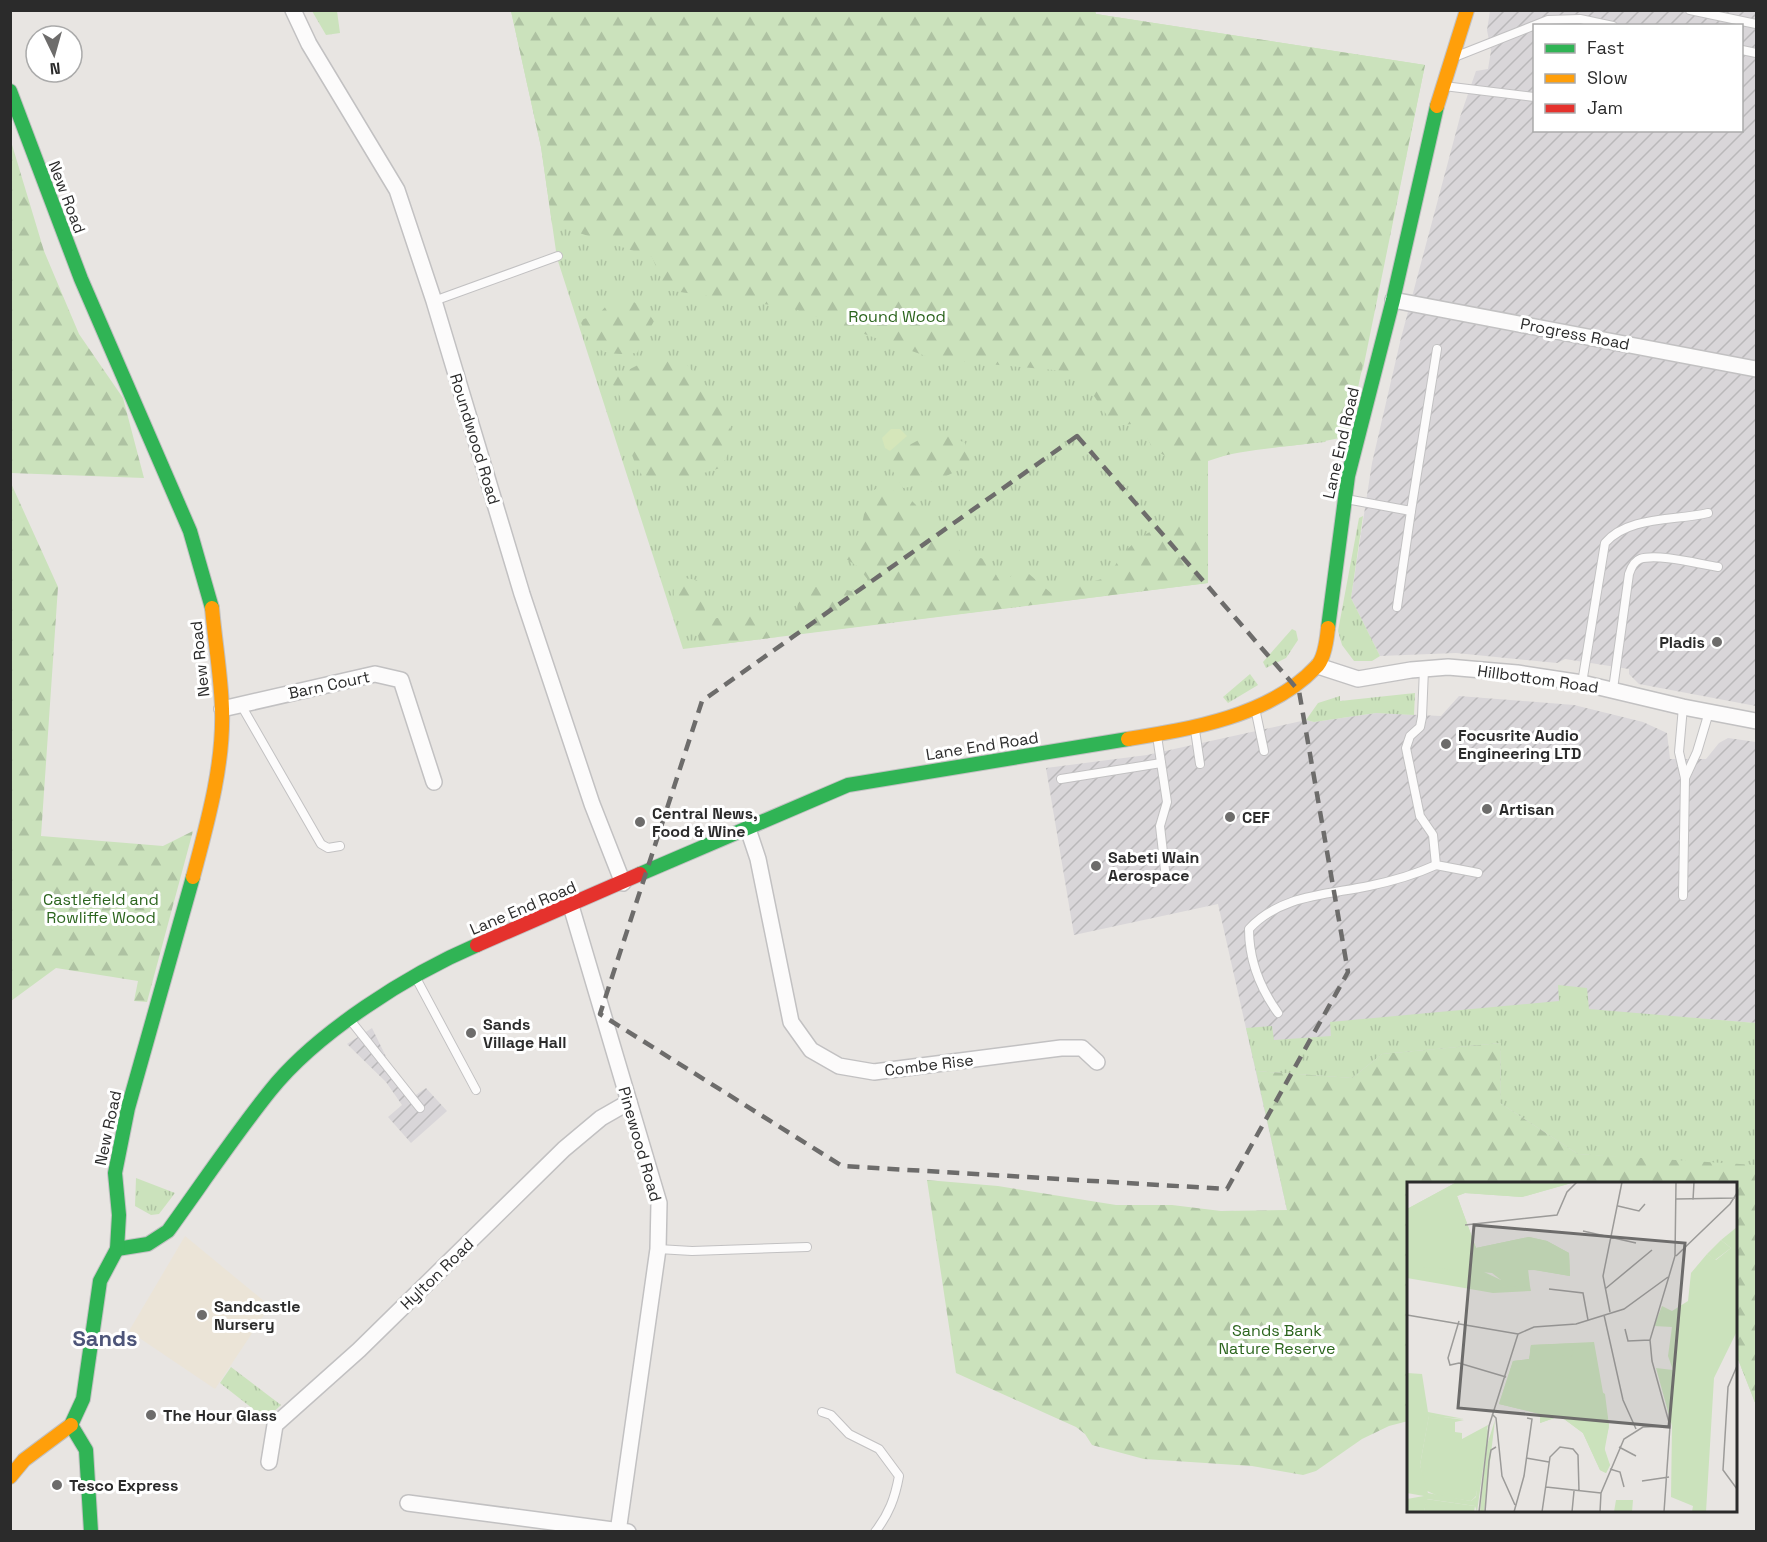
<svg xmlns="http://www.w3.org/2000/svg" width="1767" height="1542" font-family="'Space Grotesk',sans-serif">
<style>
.industrial{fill:url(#industrial-furrows);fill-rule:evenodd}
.education{fill:#ebe4d7}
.grass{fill:url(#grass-tufts)}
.forest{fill:url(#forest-firs)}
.pitch{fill:#d5e6ba}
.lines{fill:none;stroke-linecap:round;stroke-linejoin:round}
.lane-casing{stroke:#c2c1c2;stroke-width:10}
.street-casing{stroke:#c2c1c2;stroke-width:18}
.fast-casing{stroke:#c2c1c2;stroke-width:16}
.slow-casing{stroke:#c2c1c2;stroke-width:16}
.jam-casing{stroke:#c2c1c2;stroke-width:16}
.lane{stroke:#fcfbfb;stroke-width:8}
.street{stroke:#fcfbfb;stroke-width:15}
.fast{stroke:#30b455;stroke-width:14}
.slow{stroke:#ff9f0a;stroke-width:14}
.jam{stroke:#e5322d;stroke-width:14}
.marked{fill:none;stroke:#6d6c6b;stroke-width:4.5;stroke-dasharray:12 8;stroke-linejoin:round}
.poi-dot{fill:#6d6c6b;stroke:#fff;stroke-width:2}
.labels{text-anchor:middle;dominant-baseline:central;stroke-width:6;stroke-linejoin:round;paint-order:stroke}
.street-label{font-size:16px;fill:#2b2b2b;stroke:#fff}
.park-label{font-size:16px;fill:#2c651e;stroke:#fff}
.poi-label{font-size:16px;font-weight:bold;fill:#2b2b2b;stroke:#fff;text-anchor:start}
.district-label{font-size:22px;font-weight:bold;fill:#4d5579;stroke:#fff}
.inset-road{fill:none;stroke:#9c9b99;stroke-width:1.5}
.view{fill:#6d6c6b;fill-opacity:0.15;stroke:#6d6c6b;stroke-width:3}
.inset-edge{fill:none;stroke:#2b2b2b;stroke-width:3}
</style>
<defs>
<pattern id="industrial-furrows" width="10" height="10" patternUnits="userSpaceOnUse" patternTransform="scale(1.5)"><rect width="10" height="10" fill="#d9d6d9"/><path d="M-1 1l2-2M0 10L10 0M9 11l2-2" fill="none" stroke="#bab8ba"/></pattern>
<pattern id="grass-tufts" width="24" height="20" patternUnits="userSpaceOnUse" patternTransform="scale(1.5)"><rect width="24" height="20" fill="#cbe2bc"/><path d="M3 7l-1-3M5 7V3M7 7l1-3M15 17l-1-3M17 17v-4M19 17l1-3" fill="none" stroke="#aec2a2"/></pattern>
<pattern id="forest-firs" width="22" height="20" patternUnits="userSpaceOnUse" patternTransform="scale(1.5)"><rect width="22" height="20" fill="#cbe2bc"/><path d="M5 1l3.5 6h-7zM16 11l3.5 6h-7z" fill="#aec2a2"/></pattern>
</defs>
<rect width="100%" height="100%" fill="#e8e5e2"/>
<g class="industrial">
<path d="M1490,11H1756V706L1639,684L1629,674V669L1565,659L1557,663L1456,653L1380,656L1351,598L1372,463L1401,338L1460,117L1476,71L1488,69L1491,51L1487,30ZM1534,26H1742V130H1534Z"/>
<path d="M1459,696L1574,705L1643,722L1667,733L1670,759H1706L1719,743L1728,738L1756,742V1023L1680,1017L1671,1167L1640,1184H1408L1287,1210L1218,904L1074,935L1046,768L1147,755L1306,720L1314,722L1376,713L1441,716Z"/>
<path d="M372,1028L394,1073L413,1097L426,1088L447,1111L411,1143L388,1117L402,1105L386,1082L347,1044Z"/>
</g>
<path class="education" d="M185,1236L270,1306L215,1389L129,1331Z"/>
<g class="grass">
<path d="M914,10L1095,11L1096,14L1425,65L1363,369L1325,442L1239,451L1208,461V583L683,649L557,258L541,147L511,11Z"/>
<path d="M312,11H337L340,33L326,35Z"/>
<path d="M1363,516L1351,598L1380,656L1372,661H1354L1342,645L1338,631L1359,518Z"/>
<path d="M1292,629L1296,631L1298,640L1286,658L1266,668L1263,662Z"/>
<path d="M1250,674L1258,685L1228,703L1223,697Z"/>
<path d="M1415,693L1414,715L1376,713L1314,722L1306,720L1318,703L1340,696V701Z"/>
<path d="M1558,985L1587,988L1589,1009L1756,1023V1405L1736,1354V1184L1671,1161L1578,1154L1500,1103L1501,1043L1382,1054L1352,1078L1256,1071L1246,1028L1272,1026L1274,1040L1331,1036L1330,1022L1559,1001Z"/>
<path d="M136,1178L175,1193L159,1214L151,1215L135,1206Z"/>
<path d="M231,1367L281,1405L266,1419L220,1383Z"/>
</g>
<g class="forest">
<path d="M914,10L1095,11L1096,14L1425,65L1348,436C1302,448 1254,446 1208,460V494L1177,463L1152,448L1141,423L1114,426L1092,393L1085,373L934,359L792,308L666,290L652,257L552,224L541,147L511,11Z"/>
<path d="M10,138L44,251L79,334L123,398L144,478L11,473Z"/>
<path d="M630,300L645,308L654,321L637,353C604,356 592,353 580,320L598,315L607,305Z"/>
<path d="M663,360C698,362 685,370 705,385C709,388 713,389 716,393C727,406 734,435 729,451C727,457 723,463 720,468C690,478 674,480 642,475C624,448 630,428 621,399C618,390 612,388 612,378L640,364Z"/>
<path d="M946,434L965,443L970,460C953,477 928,484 903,488L885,458L928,435Z"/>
<path d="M10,481L58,587L41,836L163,846L193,831L147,1002L134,1001L138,981L56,968L11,1001Z"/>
<path d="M882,486L908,497L916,505L923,522L958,547L962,556L987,559L1002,585L1014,573L1029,574L1051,593L1109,577C1122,549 1142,533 1171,522L1208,534V583L790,635V631L796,623L798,600L811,587H835L851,591L869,581L857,566L843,557L861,530L868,493Z"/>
<path d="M684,578L697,580L703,596L706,618C724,621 737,608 763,614L777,637L697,647L699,640L694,616C675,617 673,602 674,586Z"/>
<path d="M1501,1043L1500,1103L1578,1154L1756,1165V1405L1736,1354V1184H1408V1421L1389,1426L1362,1439L1316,1471L1303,1475L1252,1466L1144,1459L1092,1445L1085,1434L1076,1427L956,1373L927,1180L998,1186L1116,1205H1172L1221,1211L1287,1210L1256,1071L1352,1078L1382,1054Z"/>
</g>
<path class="pitch" d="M891,429H900L907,436L890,451L885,448L882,438Z"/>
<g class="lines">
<g class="lane-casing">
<g id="lane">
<path d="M1690,10L1756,24"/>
<path d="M1742,50L1756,53"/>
<path d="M1457,56L1548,20L1580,19L1613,26"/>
<path d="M1444,86L1534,97"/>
<path d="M434,301L558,256"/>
<path d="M1346,499L1411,511L1437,349"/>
<path d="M1397,607L1411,511"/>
<path d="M1424,669L1422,717L1420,727L1410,736L1406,748L1420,816L1433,835L1436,865L1478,873"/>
<path d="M1582,683L1605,543C1628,516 1674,521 1708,513"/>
<path d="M1613,689L1629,574C1631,568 1634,561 1640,559C1657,553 1699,564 1718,567"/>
<path d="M241,705L321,844L328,848L340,846"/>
<path d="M1683,707L1679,752L1685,778L1683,896"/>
<path d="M1255,708L1264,751"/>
<path d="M1195,730L1200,764"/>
<path d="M1157,736L1167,802L1160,826L1165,870"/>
<path d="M1685,778L1697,752L1709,712"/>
<path d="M1061,779L1161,763"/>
<path d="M416,978L476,1090"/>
<path d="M1278,1013C1260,988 1249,959 1249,929C1280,895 1326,895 1369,886C1393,881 1414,875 1436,865"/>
<path d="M351,1021L420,1108"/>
<path d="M658,1249L692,1251L807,1247"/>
<path d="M822,1412L831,1415L849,1434L879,1449L899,1476C895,1498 889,1514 875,1532"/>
</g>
</g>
<g class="street-casing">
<g id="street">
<path d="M293,10L309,44L397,190L434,301L522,594L592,804L623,883"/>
<path d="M1393,300L1756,369"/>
<path d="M1318,666L1358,679L1411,670L1448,667L1517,673L1582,683L1683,707L1756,721"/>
<path d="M222,709L375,674L401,680L434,782"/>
<path d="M748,829L758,859L791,1022L811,1050L839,1066L874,1072L1061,1048H1082L1097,1062"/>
<path d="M571,906L659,1203L658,1249L618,1532"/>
<path d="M269,1462L275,1425L359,1350L564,1149L601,1118L629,1102"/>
<path d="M408,1503L628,1532"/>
</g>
</g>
<g class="fast-casing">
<g id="fast">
<path d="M10,91L81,279L190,531L212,608"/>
<path d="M1328,628L1348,476L1393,300L1437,106"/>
<path d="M640,874L848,785L1128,739"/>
<path d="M117,1249L148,1244L168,1231C202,1184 234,1136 270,1091C316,1033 409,974 477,945"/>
<path d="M91,1532L86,1450L71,1425L83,1399L100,1281L117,1249L119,1215L115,1173L128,1108L193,877"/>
</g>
</g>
<g class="slow-casing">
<g id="slow">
<path d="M1437,106L1467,10"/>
<path d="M1128,739C1191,729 1270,716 1316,667C1324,660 1327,638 1328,628"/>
<path d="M193,877C207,824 224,765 222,709C221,676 215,642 212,608"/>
<path d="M10,1477L24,1460L71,1425"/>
</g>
</g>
<g class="jam-casing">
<path id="jam" d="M477,945L640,874"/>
</g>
<use href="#lane" class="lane"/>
<use href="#street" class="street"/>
<use href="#fast" class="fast"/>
<use href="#slow" class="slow"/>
<use href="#jam" class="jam"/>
</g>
<path class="marked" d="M1077,436L1299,691L1348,972L1227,1189L842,1166L600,1014L702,701Z"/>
<g class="poi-dot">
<circle cx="1717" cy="642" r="6"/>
<circle cx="1446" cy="744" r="6"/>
<circle cx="1487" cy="809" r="6"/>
<circle cx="1230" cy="817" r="6"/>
<circle cx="640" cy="822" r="6"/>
<circle cx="1096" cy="866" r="6"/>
<circle cx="471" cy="1033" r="6"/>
<circle cx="202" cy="1315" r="6"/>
<circle cx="151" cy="1415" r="6"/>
<circle cx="57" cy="1485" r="6"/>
</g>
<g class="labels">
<g class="street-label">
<text transform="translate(67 197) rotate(69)">New Road</text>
<text transform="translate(1575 334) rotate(11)">Progress Road</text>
<text transform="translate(475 439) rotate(73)">Roundwood Road</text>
<text transform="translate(1341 443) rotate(-77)">Lane End Road</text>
<text transform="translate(200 659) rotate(-96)">New Road</text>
<text transform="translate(1538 679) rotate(8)">Hillbottom Road</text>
<text transform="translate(329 685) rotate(-12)">Barn Court</text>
<text transform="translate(982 746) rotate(-9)">Lane End Road</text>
<text transform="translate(523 908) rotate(-23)">Lane End Road</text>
<text transform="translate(929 1065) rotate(-7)">Combe Rise</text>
<text transform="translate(108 1128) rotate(-78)">New Road</text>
<text transform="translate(640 1144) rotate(74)">Pinewood Road</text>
<text transform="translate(437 1274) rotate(-44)">Hylton Road</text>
</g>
<g class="park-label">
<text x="897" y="316">Round Wood</text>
<text x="101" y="899">Castlefield and<tspan x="101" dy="18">Rowliffe Wood</tspan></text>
<text x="1277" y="1330">Sands Bank<tspan x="1277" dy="18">Nature Reserve</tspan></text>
</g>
<g class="poi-label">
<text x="1705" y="642" text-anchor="end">Pladis</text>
<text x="1458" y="735">Focusrite Audio<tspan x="1458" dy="18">Engineering LTD</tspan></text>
<text x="1499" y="809">Artisan</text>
<text x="652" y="813">Central News,<tspan x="652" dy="18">Food &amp; Wine</tspan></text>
<text x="1242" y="817">CEF</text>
<text x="1108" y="857">Sabeti Wain<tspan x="1108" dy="18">Aerospace</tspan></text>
<text x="483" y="1024">Sands<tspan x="483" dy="18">Village Hall</tspan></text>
<text x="214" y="1306">Sandcastle<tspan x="214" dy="18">Nursery</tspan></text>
<text x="163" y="1415">The Hour Glass</text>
<text x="69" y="1485">Tesco Express</text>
</g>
<g class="district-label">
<text x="105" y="1338">Sands</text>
</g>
</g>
<g transform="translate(1407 1182)">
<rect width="330" height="330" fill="#e8e5e2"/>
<path d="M50,0H168L115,15L58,11L50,14L69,66L122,55L140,59L162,71L163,94L129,88L75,89L94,98V105L112,102L123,104L124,109L86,111L0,96V27ZM187,160L202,244L197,265L203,283L199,291L193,288L176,251L153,234L133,241V232L92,222L106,179L122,177L124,163ZM22,233L57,238L48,240V250L55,251V257L81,243L69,314L64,319L31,314L18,308L13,283ZM19,317L68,324L67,330H17Z" fill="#cbe2bc"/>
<path d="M50,0H168L115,15L58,11L50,14L69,66L122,55L140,59L162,71L163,94L121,87L123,104L94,105V98L85,91L16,85L0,77V27ZM330,45V149L307,196L299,330H285L286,324L264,315L265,244L249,186L266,188L261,174L265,145L247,144L255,124L265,129L281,119L284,91L300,72L309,78L324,66L314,58ZM174,161L171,166H164L167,170L162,178L142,163L123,169L124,163ZM123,173L136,189L185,203L198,212L202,244L197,271L203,283L199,291L193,288L176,251L153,234L133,241V232L92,222L106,179L122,177ZM0,191L15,192L21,230L57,237L22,234L13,283L21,311L64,319L69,315L74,265L82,244L70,330L68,324L20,317L17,330H0V317L17,314L0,311ZM88,238L77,330H73L80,263ZM209,318H226L225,330H207Z" fill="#cbe2bc"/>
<path d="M314,58L324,66L308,78L300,72Z" fill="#cbe2bc"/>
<path class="inset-road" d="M269,17L328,16M286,18L287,0M211,24L232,29L238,22M58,43L150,33L160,10L170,0M176,49L229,61M269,74L323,22L330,11M142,107L176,111L181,138M198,107L245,68M203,130L196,94L215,0M0,133L111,152M197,133L216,218L229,247M52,139L41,176L43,183L52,181L99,195M218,147L221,159L243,158M330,184L321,205L316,288L330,307M85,232L89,236L95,294L108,323M212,265L229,274M119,276L142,280M203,287L213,290L217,305M235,299L262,295M139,305L194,311M72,330L82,244L111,152L127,145L169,142L217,127L261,95M78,330L82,279L84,268L89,265M107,330L117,294L125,237L120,236M135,330L143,275L153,265L166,267L171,273L172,309M165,330L167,309M193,330L194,311L217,257L236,245L262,244M257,330L263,244L245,179L243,158L268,74L269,0"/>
<path class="view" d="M67,43L278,61L262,245L51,226Z"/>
<rect width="330" height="330" class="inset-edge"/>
</g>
<rect width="1767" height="1542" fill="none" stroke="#2b2b2b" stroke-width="24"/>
<rect x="1533" y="24" width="210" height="108" fill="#ffffff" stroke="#aaaaaa" stroke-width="1.5"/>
<rect x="1545" y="44" width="30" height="9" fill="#30b455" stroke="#aaaaaa" stroke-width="1.5"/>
<text x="1587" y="54" font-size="18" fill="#2b2b2b">Fast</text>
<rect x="1545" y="74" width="30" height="9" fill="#ff9f0a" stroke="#aaaaaa" stroke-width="1.5"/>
<text x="1587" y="84" font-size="18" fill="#2b2b2b">Slow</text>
<rect x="1545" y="104" width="30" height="9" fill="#e5322d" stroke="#aaaaaa" stroke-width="1.5"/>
<text x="1587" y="114" font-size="18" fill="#2b2b2b">Jam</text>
<g transform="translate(54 54) rotate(175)"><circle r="28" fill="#ffffff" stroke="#aaaaaa" stroke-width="1.5"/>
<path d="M0-4.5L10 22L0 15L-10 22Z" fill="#6d6c6b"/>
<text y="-9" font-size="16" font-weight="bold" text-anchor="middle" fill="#2b2b2b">N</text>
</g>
</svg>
